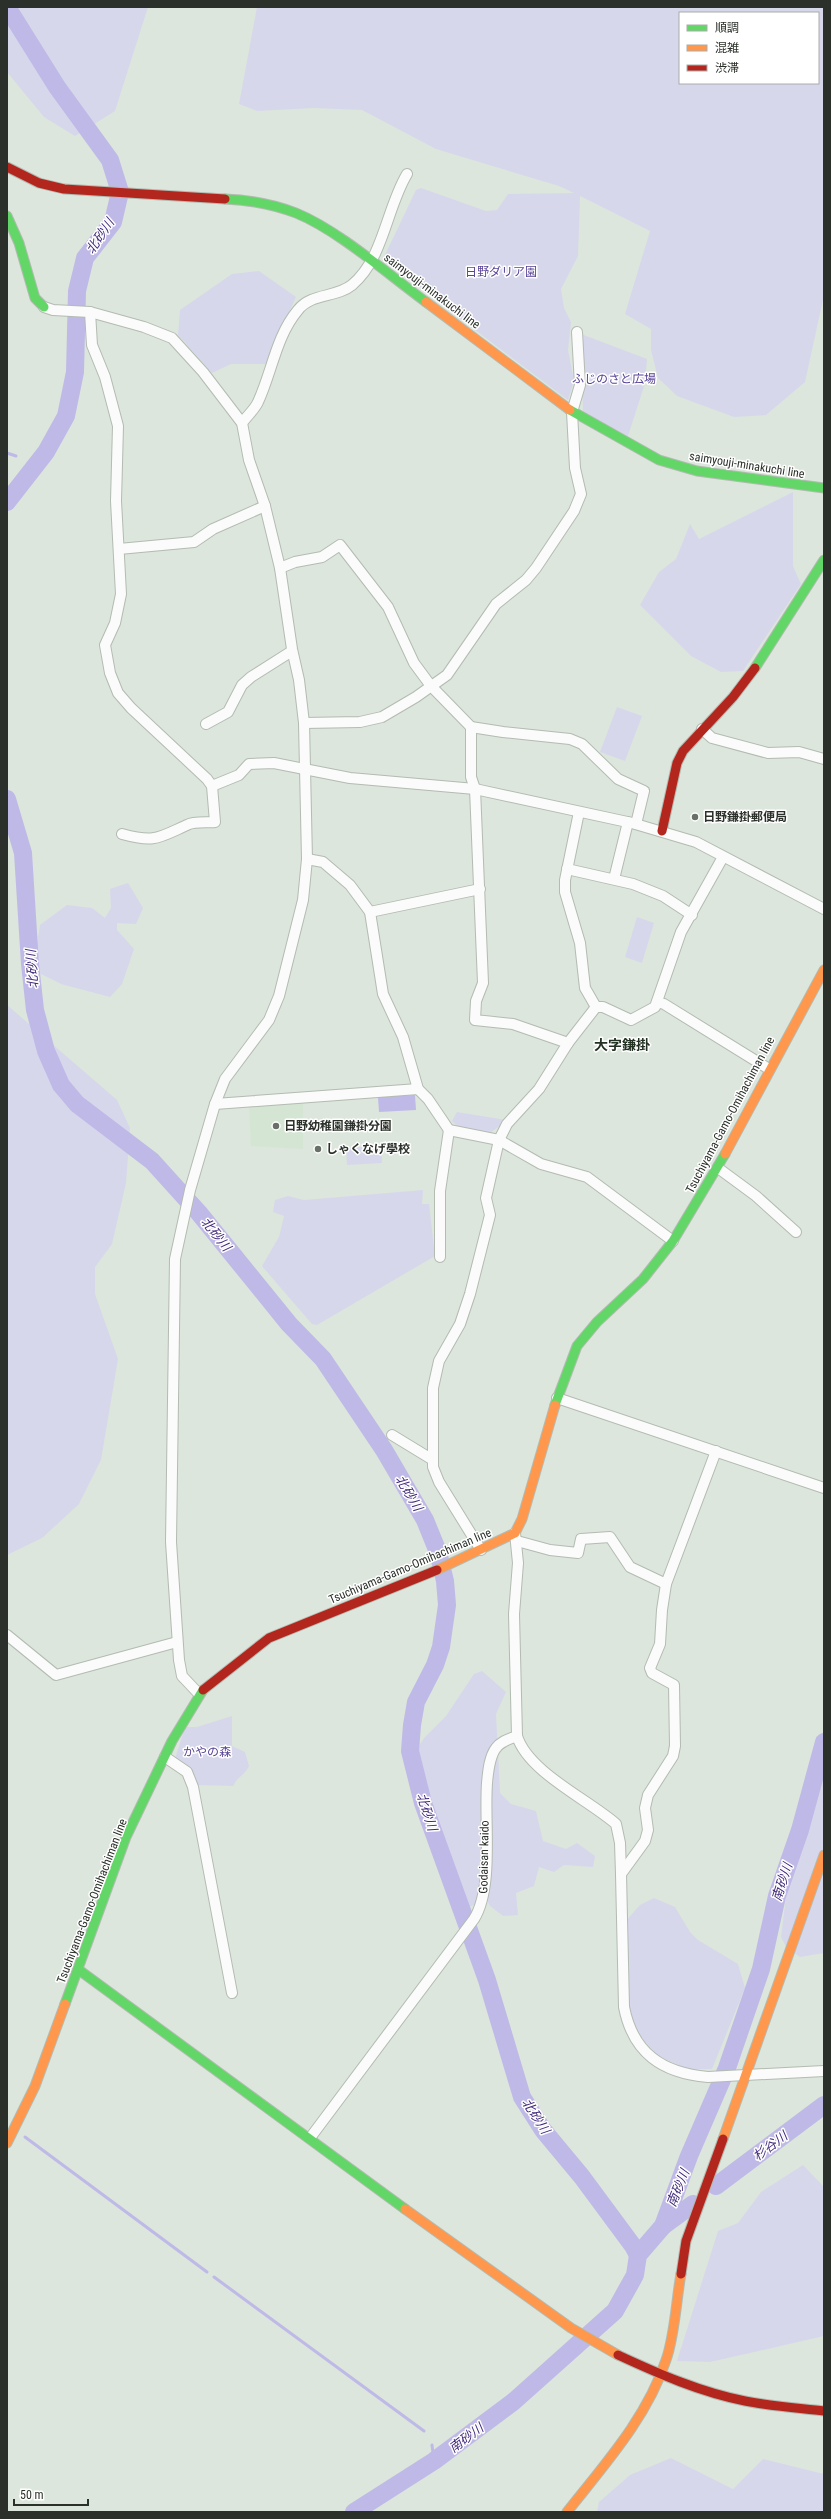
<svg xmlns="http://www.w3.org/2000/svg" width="831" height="2519" font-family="'Roboto Condensed','Noto Sans JP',sans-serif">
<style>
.built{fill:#d4e5d3}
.green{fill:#d7d7ec;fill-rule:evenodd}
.water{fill:#bfb9e7}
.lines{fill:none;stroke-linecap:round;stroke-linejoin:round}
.stream{stroke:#bfb9e7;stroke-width:3}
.river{stroke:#bfb9e7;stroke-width:18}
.street-casing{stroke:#b3bbb2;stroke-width:12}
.fast-casing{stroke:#b3bbb2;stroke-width:11}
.slow-casing{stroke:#b3bbb2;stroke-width:11}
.jam-casing{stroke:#b3bbb2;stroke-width:11}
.street{stroke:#fafbfa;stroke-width:10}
.fast{stroke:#63d668;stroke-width:9}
.slow{stroke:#ff974d;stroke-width:9}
.jam{stroke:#b3261e;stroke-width:9}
.poi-dot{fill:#697068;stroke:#fff;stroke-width:1.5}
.labels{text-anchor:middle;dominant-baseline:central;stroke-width:3;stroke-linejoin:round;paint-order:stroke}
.park-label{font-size:12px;fill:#584395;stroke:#fff}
.street-label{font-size:12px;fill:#2b312a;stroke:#fff}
.poi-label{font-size:12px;font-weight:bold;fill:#2b312a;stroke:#fff;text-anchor:start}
.water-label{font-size:13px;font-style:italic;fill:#422a7b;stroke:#fff}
.quarter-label{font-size:14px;font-weight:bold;fill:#233122;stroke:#fff}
</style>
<rect width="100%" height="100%" fill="#dce6dc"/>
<path class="built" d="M303,1101V1149L251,1146L249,1106Z"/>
<g class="green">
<path d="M7,7H148L115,111L75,136L44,117L7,72Z"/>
<path d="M257,7H824V295L805,382L766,415L734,417L677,396L658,378L651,350V329L625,314L650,231L580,196L578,256L561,289L564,308L571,322L568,350L574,381L568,400L446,308L384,257L416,190L421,188L486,211L497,210L508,194L574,193L559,186L436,149L362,110L314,108L257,111L239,104ZM680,13H818V83H680Z"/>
<path d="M259,271L296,297L266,364H231L212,373L178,335L180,310L232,274Z"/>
<path d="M581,334L647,359L645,383L628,436L583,412Z"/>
<path d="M793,492V566L801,584L743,671L721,672L691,656L640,605L659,572L676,559L690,524L699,539Z"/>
<path d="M617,707L642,716L625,761L600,752Z"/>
<path d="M128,883L143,908L136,924L117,923V930L134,949L122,984L110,997L61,984L35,971V956L40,925L67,905L92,908L105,918L111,908L110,889Z"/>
<path d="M637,917L654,923L642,963L625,957Z"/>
<path d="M7,1005L117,1100L130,1128L126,1183L112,1244L95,1267V1294L118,1359L101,1460L79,1504L42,1538L7,1555Z"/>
<path d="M457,1112L506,1120V1122L488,1134L461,1130L452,1121Z"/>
<path d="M381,1146L382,1163L347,1165L346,1148Z"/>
<path d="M423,1190L422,1204H429L435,1256L317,1325L312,1324L262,1266L279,1237L284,1216L273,1212L275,1200L288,1196L304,1200Z"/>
<path d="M482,1671L506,1692L496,1714L500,1793L511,1804L536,1811L543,1841L566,1849L577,1843L595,1856L593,1867L564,1865L554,1872L539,1867L534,1886L516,1893L518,1915L503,1916L490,1906L487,1900L469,1907L429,1814L413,1755L424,1738L446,1716L474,1674Z"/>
<path d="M232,1716V1746L245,1752L249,1766C245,1775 238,1776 233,1786L198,1785L188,1770L174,1762L185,1727H197Z"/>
<path d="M824,1776V1953L800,1957L786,1947L781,1937L788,1881Z"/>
<path d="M654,1898L675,1907L690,1932L698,1940L738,1964L745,1988L712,2069H686L655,2054L628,2021L625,1922L640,1905Z"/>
<path d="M803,2165L824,2187V2336L710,2362L677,2361L718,2231L738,2223L761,2192Z"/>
<path d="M671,2458L733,2489L763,2459L824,2474V2512H597L599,2502L630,2475Z"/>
</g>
<path class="water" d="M415,1095L416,1110L379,1112L378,1097Z"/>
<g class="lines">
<g class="stream">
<path d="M7,453L16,456"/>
<path d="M27,466L32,470"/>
<path d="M25,2137L207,2272"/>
<path d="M214,2277L424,2431"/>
<path d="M432,2445L434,2461"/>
</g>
<g class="river">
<path d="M7,502L46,452L66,416L75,372L77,291L85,258L113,222L120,192L110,160L57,87L7,7"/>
<path d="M7,799L23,853L30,964L35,1010L46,1051L61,1085L77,1104L152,1161L199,1213L289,1324L323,1359L384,1450L425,1520L438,1552L445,1581L447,1605L441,1647L435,1665L416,1702L412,1725L410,1751L423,1803L487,1980L522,2097L543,2130L582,2177L633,2246L638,2255"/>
<path d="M716,2186L824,2105"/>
<path d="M663,2226L693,2204"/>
<path d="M354,2512L434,2461L513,2402L615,2311L635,2275L638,2255L663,2226L689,2156L727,2068L761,1969L777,1896L800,1830L824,1742"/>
</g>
<g class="street-casing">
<g id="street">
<path d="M44,307L53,310L90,312L144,327L172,338L203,372L242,423L249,460L265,506L280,568L292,649L299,680L304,723L307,859L303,900L279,996L269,1020L225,1079L215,1104L190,1190L175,1259L171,1542L179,1660L182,1676L199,1694"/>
<path d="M90,312L92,345L105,377L118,426L116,501L121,594L115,623L105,645L110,673L118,693L131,708L207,779L212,786L215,822C207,823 194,821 187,825C158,838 155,843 122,834"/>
<path d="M242,423C247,416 255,409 258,402C272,372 276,336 298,310C311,293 336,298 352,285C384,258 386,209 407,174"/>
<path d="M119,549L194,542L213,529L265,506"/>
<path d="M280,568L295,562L322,557L340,545L388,607L414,663L431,686L471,727V777L475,789L483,983L476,1001L475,1020L513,1024L568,1043"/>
<path d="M304,723L360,722L382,717L416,697L447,675L496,604L526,580L536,568L574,511L581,494L575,468L572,412L580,385L577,332"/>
<path d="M206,724L228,712L242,685L251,677L292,651"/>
<path d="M471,727L503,732L570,739L582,744L618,779L644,791L636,824"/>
<path d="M702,729L712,738L768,753L799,752L824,759"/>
<path d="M212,786L239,775L249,764L274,763L350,778L475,789L632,823L696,842L824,909"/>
<path d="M579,812L565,880V892L580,943L585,988L596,1007"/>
<path d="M307,859L323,862L350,885L370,912L383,994L403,1037L418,1089L428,1099L449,1130L499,1140L541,1164L587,1177L673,1241"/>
<path d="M567,869L633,884L663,896L692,915"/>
<path d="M614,879L628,822"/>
<path d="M370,912L480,889"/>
<path d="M657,1002L664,1004L769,1069"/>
<path d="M596,1007H603L631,1020L655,1007L681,932L723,857"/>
<path d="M215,1104L418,1089"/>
<path d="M718,1168L756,1196L796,1232"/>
<path d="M440,1257V1191L449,1130"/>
<path d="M557,1398L824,1488"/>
<path d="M392,1435L433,1460"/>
<path d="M517,1541L550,1550L578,1553L581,1539L610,1537L630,1567L666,1584"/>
<path d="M481,1550L439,1482L433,1467V1388L439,1361L460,1324L470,1294L490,1215L486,1198L499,1140L507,1124L539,1089L568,1043L596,1007"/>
<path d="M7,1635L56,1675L177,1642"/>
<path d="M517,1736C528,1772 589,1800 616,1824L620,1843L621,1874L624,2007C633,2053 662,2073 708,2077L824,2071"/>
<path d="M165,1757L187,1772L193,1787L232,1993"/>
<path d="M621,1874L645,1841L648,1830L645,1808L648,1795L673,1756L675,1746L674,1685L652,1673L650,1668L660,1644L662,1610L666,1584L716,1451"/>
<path d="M310,2138L474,1919C494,1887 484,1822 487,1783C488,1773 489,1757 496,1748C501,1741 509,1739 517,1736L514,1614L518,1563L515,1533"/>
</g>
</g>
<g class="fast-casing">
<g id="fast">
<path d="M225,199C249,200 273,204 296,213C338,230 389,275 426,302"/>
<path d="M7,216L19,243L35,298L44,307"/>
<path d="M570,410L659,460L697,471L824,488"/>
<path d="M755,668L824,560"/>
<path d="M555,1405L577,1346L597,1322L643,1279L673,1241L725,1154"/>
<path d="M79,1970L405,2209"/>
<path d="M65,2004L126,1837L172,1741L203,1690"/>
</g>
</g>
<g class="slow-casing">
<g id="slow">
<path d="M426,302L570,410"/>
<path d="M725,1154L824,970"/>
<path d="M437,1570L515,1533L522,1519L555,1405"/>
<path d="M723,2139L824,1855"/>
<path d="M7,2143L35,2086L65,2004"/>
<path d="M405,2209L571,2328L618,2355"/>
<path d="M567,2512C604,2465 647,2418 666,2360C675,2335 676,2301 681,2274"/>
</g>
</g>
<g class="jam-casing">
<g id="jam">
<path d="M7,167L39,183L64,189L225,199"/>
<path d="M662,831L677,763L683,751L733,697L755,668"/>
<path d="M203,1690L269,1638L437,1570"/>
<path d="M681,2274L686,2241L723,2139"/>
<path d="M618,2355C659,2374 700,2392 745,2401C770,2406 798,2408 824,2411"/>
</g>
</g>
<use href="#street" class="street"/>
<use href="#fast" class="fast"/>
<use href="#slow" class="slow"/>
<use href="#jam" class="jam"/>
</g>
<g class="poi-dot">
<circle cx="695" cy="817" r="4"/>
<circle cx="276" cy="1126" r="4"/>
<circle cx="318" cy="1149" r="4"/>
</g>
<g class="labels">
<g class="park-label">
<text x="501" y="272">日野ダリア園</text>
<text x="614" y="379">ふじのさと広場</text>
<text x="207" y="1752">かやの森</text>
</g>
<g class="street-label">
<text transform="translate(432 291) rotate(37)">saimyouji-minakuchi line</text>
<text transform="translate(747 465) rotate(9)">saimyouji-minakuchi line</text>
<text transform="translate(730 1115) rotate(-62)">Tsuchiyama-Gamo-Omihachiman line</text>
<text transform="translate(410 1566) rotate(-23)">Tsuchiyama-Gamo-Omihachiman line</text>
<text transform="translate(484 1857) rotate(-89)">Godaisan kaido</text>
<text transform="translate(92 1901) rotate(-69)">Tsuchiyama-Gamo-Omihachiman line</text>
</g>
<g class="poi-label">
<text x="703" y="817">日野鎌掛郵便局</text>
<text x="284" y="1126">日野幼稚園鎌掛分園</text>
<text x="326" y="1149">しゃくなげ學校</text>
</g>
<g class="water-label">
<text transform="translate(100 236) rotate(-56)">北砂川</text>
<text transform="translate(32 969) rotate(-94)">北砂川</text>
<text transform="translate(216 1234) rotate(51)">北砂川</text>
<text transform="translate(409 1493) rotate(59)">北砂川</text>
<text transform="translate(427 1812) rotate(72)">北砂川</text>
<text transform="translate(782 1882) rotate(-72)">南砂川</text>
<text transform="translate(536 2116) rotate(57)">北砂川</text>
<text transform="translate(770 2146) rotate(-37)">杉谷川</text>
<text transform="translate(678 2188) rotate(-68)">南砂川</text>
<text transform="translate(466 2438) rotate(-37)">南砂川</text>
</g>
<g class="quarter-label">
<text x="622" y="1045">大字鎌掛</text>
</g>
</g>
<rect width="831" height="2519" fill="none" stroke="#2b312a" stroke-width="16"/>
<rect x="679" y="12" width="140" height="72" fill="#ffffff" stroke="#aaadaa"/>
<rect x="687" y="25" width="20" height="6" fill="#63d668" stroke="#aaadaa"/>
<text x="715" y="32" font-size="12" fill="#2b312a">順調</text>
<rect x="687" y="45" width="20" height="6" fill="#ff974d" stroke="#aaadaa"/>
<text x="715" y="52" font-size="12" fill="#2b312a">混雑</text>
<rect x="687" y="65" width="20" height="6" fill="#b3261e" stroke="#aaadaa"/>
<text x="715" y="72" font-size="12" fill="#2b312a">渋滞</text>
<path d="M14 2499v6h74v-6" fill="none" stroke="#2b312a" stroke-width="2"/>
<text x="20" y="2499" font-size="12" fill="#2b312a" stroke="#ffffff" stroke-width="3" paint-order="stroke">50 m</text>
</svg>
